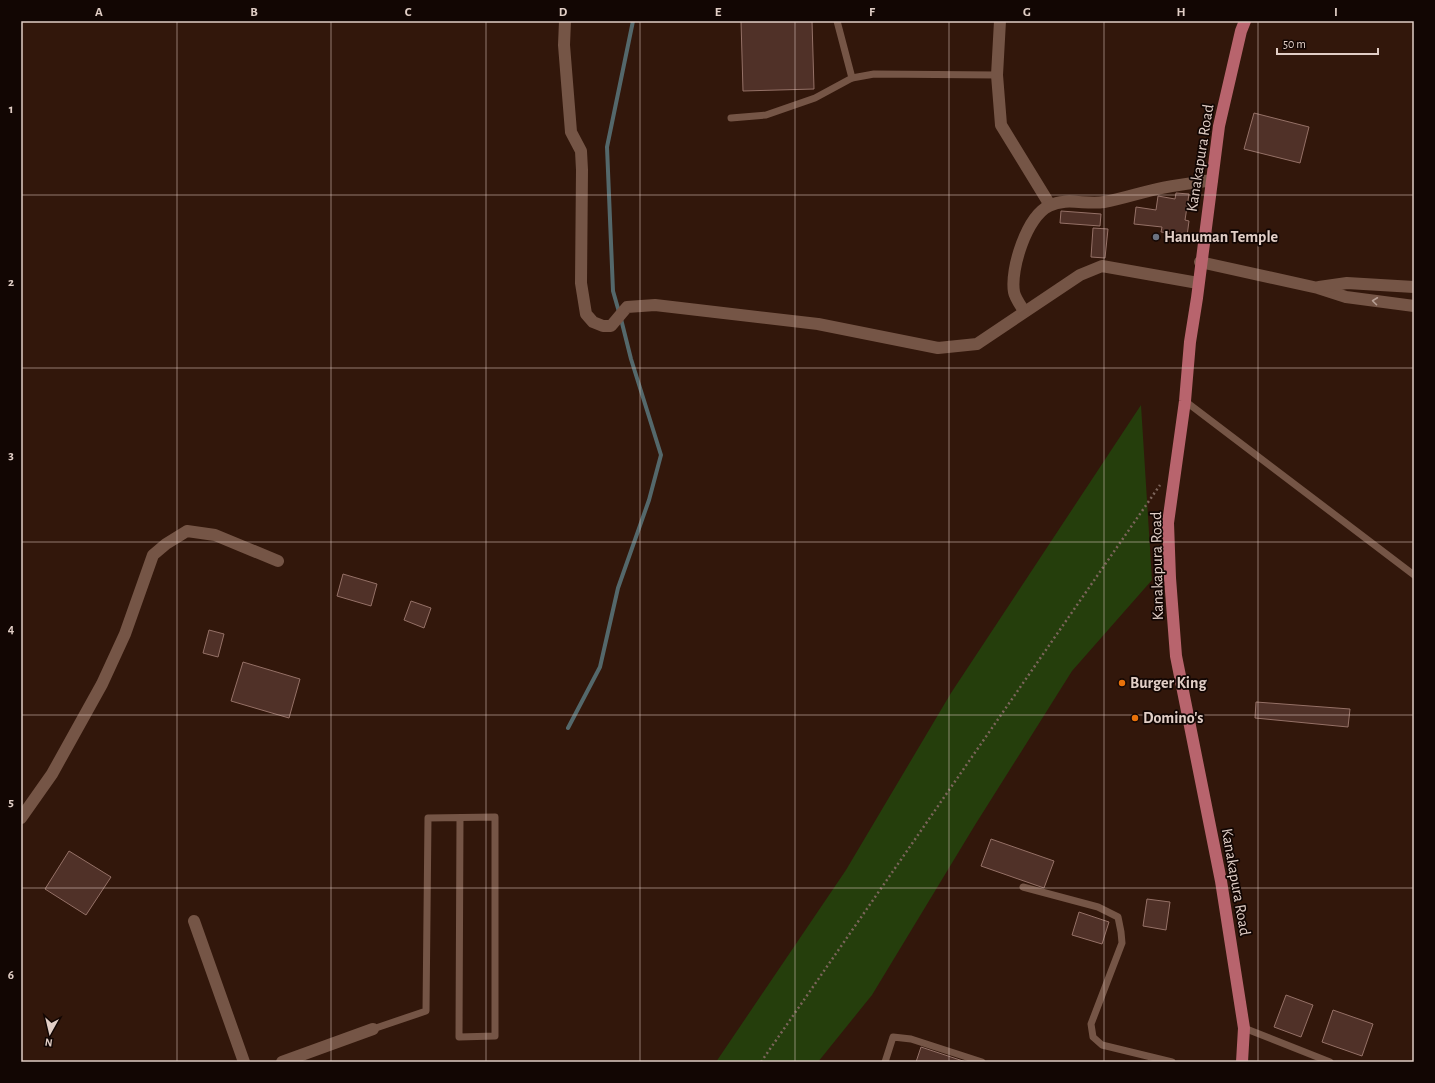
<svg xmlns="http://www.w3.org/2000/svg" width="1435" height="1083" font-family="'Alegreya Sans',sans-serif">
<style>
.green{fill:#253e0c}
.lines{fill:none;stroke-linecap:round;stroke-linejoin:round}
.stream{stroke:#54686b;stroke-width:4}
.building{fill:#503128;stroke:#957167}
.path{stroke:#7c655b;stroke-width:2.5;stroke-dasharray:2 3;stroke-linecap:butt}
.service{stroke:#755546;stroke-width:7}
.minor{stroke:#755546;stroke-width:12}
.trunk{stroke:#b8646d;stroke-width:12}
.oneway{stroke:#b69e93}
.grid{fill:none;stroke:#e1cec6;stroke-width:1;stroke-opacity:0.55}
.worship-dot{fill:#6b7280;stroke:#120603;stroke-width:1.5}
.food-dot{fill:#e8710a;stroke:#120603;stroke-width:1.5}
.labels{text-anchor:middle;dominant-baseline:central;stroke-width:3.5;stroke-linejoin:round;paint-order:stroke}
.street-label{font-size:16px;fill:#e1cec6;stroke:#120603}
.poi-label{font-size:16px;font-weight:bold;fill:#e1cec6;stroke:#120603;text-anchor:start}
.neatline{fill:none;stroke:#e1cec6;stroke-width:1.5}
.grid-label{font-size:13px;text-anchor:middle;font-weight:bold;fill:#e1cec6}
</style>
<rect width="100%" height="100%" fill="#32170b"/>
<path class="green" d="M1141,405L1152,580L1072,671L975,825L872,995L818,1062H716L846,870L951,693Z"/>
<g class="lines">
<g class="stream">
<path d="M619,312L613,291L607,147L633,21"/>
<path d="M568,728L600,667L618,588L649,500L661,455L631,359L621,319"/>
</g>
</g>
<g class="building">
<path d="M741,21H812L814,89L743,91Z"/>
<path d="M1254,113L1309,127L1300,163L1244,149Z"/>
<path d="M1176,193L1189,194L1185,220L1189,221L1187,236L1161,232L1162,227L1134,224L1136,207L1156,210L1158,196L1175,199Z"/>
<path d="M1061,211L1101,214L1100,226L1060,223Z"/>
<path d="M1093,228L1108,229L1105,258L1091,257Z"/>
<path d="M343,574L377,584L371,606L337,596Z"/>
<path d="M411,601L431,608L424,628L404,620Z"/>
<path d="M209,630L224,634L218,657L203,653Z"/>
<path d="M243,662L300,679L289,718L231,701Z"/>
<path d="M1256,702L1350,709L1348,727L1255,718Z"/>
<path d="M991,839L1054,861L1044,888L981,866Z"/>
<path d="M69,851L111,877L86,915L45,889Z"/>
<path d="M1147,899L1170,902L1166,930L1143,926Z"/>
<path d="M1079,912L1109,922L1102,944L1072,935Z"/>
<path d="M1286,995L1313,1005L1301,1037L1274,1027Z"/>
<path d="M1333,1010L1373,1024L1362,1056L1322,1042Z"/>
<path d="M921,1047L966,1062H916Z"/>
</g>
<g class="lines">
<path class="path" d="M761,1062L1160,485"/>
<g class="service">
<path d="M837,21L852,78"/>
<path d="M731,118L766,115L815,98L852,78L874,74L997,75"/>
<path d="M1185,401L1414,575"/>
<path d="M1023,887L1098,907L1118,917L1121,932L1122,943L1091,1024L1093,1037L1102,1045L1172,1062"/>
<path d="M1244,1028L1330,1062"/>
<path d="M373,1029L426,1011L428,818L495,817V1036L459,1037L460,818"/>
<path d="M885,1062L893,1037L911,1039L982,1062"/>
</g>
<g class="minor">
<path d="M565,21L564,45L571,132L581,151L582,170L581,283L586,314L593,322L603,326H611L627,307L655,305L818,324L938,348L977,344L1080,275L1102,266L1198,283"/>
<path d="M1000,21L997,75L1001,125L1050,205"/>
<path d="M1200,262L1318,288L1346,297L1414,306"/>
<path d="M1319,287L1347,283L1414,287"/>
<path d="M1024,311C1021,306 1015,298 1014,292C1010,269 1027,216 1049,206C1066,197 1086,205 1104,202C1122,199 1139,193 1157,189C1175,185 1194,183 1212,180"/>
<path d="M21,818L52,774L102,684L125,634L153,555L166,544L187,531L215,535L278,561"/>
<path d="M194,921L244,1062"/>
<path d="M282,1062L373,1029"/>
</g>
<path class="trunk" d="M1242,1062L1244,1028L1221,881L1176,656L1170,578L1168,523L1185,401L1190,342L1197,298L1219,126L1241,31L1245,21"/>
</g>
<defs><path id="oneway-chevron" d="M-2-3.5L2.5 0L-2 3.5" fill="none" stroke-width="1.6" stroke-linecap="round" stroke-linejoin="round"/></defs>
<use class="oneway" href="#oneway-chevron" transform="translate(1375 301) rotate(-173)"/>
<path class="grid" d="M177,21V1062M331,21V1062M486,21V1062M640,21V1062M795,21V1062M949,21V1062M1104,21V1062M1258,21V1062M21,195H1414M21,368H1414M21,542H1414M21,715H1414M21,888H1414"/>
<circle class="worship-dot" cx="1156" cy="237" r="4"/>
<g class="food-dot">
<circle cx="1122" cy="683" r="4"/>
<circle cx="1135" cy="718" r="4"/>
</g>
<g class="labels">
<g class="street-label">
<text transform="translate(1200 158) rotate(-81)">Kanakapura Road</text>
<text transform="translate(1157 566) rotate(-91)">Kanakapura Road</text>
<text transform="translate(1236 882) rotate(80)">Kanakapura Road</text>
</g>
<g class="poi-label">
<text x="1164" y="237">Hanuman Temple</text>
<text x="1130" y="683">Burger King</text>
<text x="1143" y="718">Domino's</text>
</g>
</g>
<rect width="1435" height="1083" fill="none" stroke="#120603" stroke-width="44"/>
<g transform="translate(50 1033) rotate(188)" stroke="#120603" stroke-width="3" paint-order="stroke">
<path d="M0-3L7 15L0 10L-7 15Z" fill="#e1cec6"/>
<text y="-6" font-size="11" font-weight="bold" text-anchor="middle" fill="#e1cec6">N</text>
</g>
<path d="M1277 48v6h101v-6" fill="none" stroke="#e1cec6" stroke-width="2"/>
<text x="1283" y="48" font-size="12" fill="#e1cec6" stroke="#120603" stroke-width="3" paint-order="stroke">50 m</text>
<rect x="22" y="22" width="1391" height="1039" class="neatline"/>
<g class="grid-label">
<text x="99" y="16">A</text>
<text x="254" y="16">B</text>
<text x="408" y="16">C</text>
<text x="563" y="16">D</text>
<text x="718" y="16">E</text>
<text x="872" y="16">F</text>
<text x="1027" y="16">G</text>
<text x="1181" y="16">H</text>
<text x="1336" y="16">I</text>
<text x="11" y="113">1</text>
<text x="11" y="286">2</text>
<text x="11" y="459">3</text>
<text x="11" y="633">4</text>
<text x="11" y="806">5</text>
<text x="11" y="979">6</text>
</g>
</svg>
